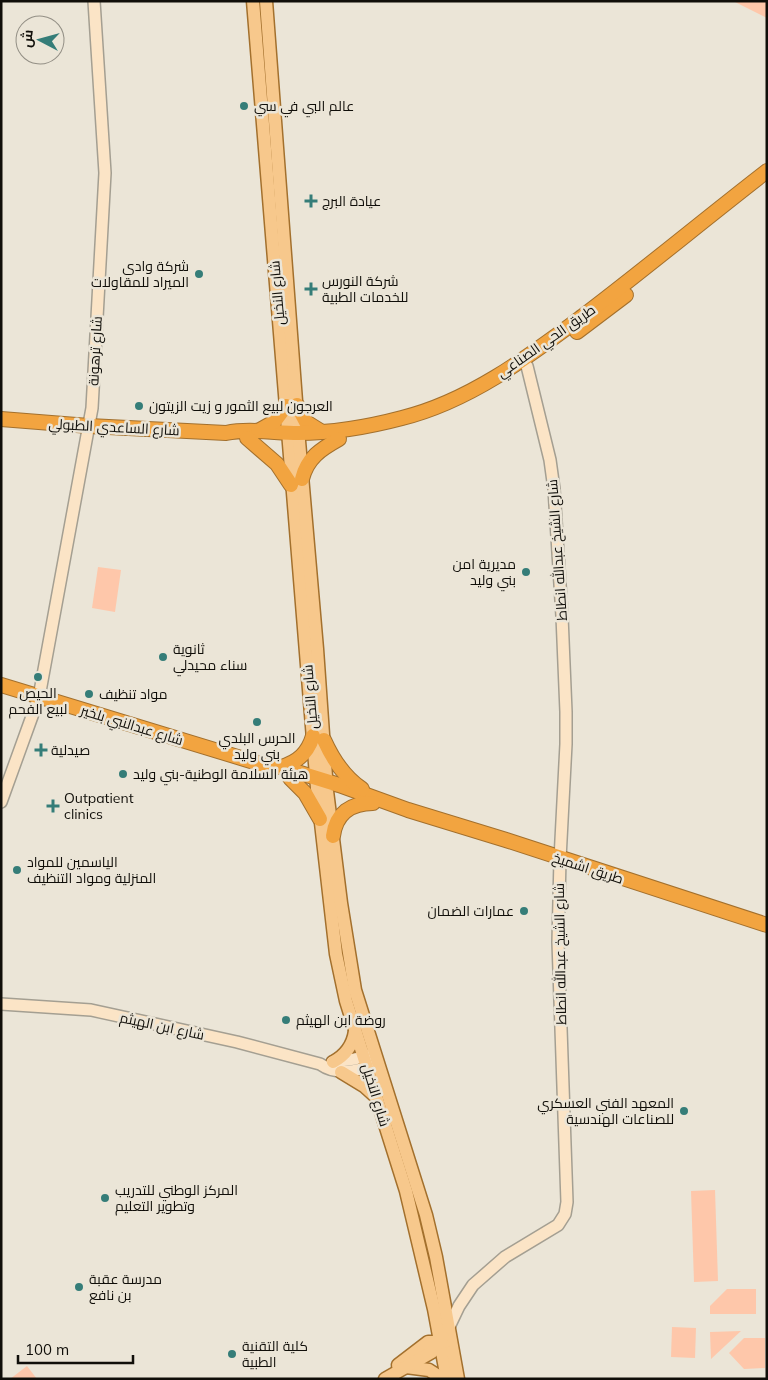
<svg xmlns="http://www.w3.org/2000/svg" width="768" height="1380" font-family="Mulish,Cairo,sans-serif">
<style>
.green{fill:#fec7aa}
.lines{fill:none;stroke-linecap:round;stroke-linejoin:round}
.secondary-casing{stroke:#a49f92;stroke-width:14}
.primary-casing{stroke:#a3702d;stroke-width:15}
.highway-casing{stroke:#a3702d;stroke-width:16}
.secondary{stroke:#fbe4c6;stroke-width:11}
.primary{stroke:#f7c88c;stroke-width:12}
.highway{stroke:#f2a440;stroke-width:14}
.poi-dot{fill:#357d78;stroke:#ebe5d7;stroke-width:2}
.labels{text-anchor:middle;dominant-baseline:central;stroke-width:5;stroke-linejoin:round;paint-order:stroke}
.poi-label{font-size:14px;fill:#100e09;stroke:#ebe5d7;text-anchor:start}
.street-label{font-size:14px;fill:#100e09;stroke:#ebe5d7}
</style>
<rect width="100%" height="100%" fill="#ebe5d7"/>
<g class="green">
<path d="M733,1H767V18Z"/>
<path d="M98,567L121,570L115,612L92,608Z"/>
<path d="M715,1190L718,1281L694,1282L691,1191Z"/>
<path d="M727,1289H756V1314H710V1306Z"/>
<path d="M672,1327L696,1328L695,1358L671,1357Z"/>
<path d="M741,1331L711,1359L710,1332Z"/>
<path d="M744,1338H765V1368L744,1369L729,1353Z"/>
<path d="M27,1366L37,1379H10Z"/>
</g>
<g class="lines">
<g class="secondary-casing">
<g id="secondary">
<path d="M1,802L39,697L92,408L105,173L94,1"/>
<path d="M1,1004L91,1010L237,1042L320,1064C337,1076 357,1071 375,1065"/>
<path d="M332,1062L355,1059L372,1054"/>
<path d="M449,1327L459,1306L473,1285L505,1257L558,1225L565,1214L567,1202L558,942L560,859L566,744V712L562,616L554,489L550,460L527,366"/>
</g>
</g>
<g class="primary-casing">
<g id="primary">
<path d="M253,1L317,788L336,954L346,1001L406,1191L434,1309L447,1379"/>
<path d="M266,1L299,441L317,649L327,791L341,903L355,990L426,1215L436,1257L458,1379"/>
<path d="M333,1062C346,1055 353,1045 355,1031"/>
<path d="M341,1072L364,1086L375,1096"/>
<path d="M398,1365L428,1342H445"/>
<path d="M406,1367L429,1370L443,1379"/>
<path d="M385,1379L432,1352L443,1337"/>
</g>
</g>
<g class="highway-casing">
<g id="highway">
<path d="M577,332L626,295"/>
<path d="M297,405L306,422L322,432"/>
<path d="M1,419L89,426L226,433C249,428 275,433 298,433C333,433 368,427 402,418C470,401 528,357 583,316C645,269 705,219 767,171"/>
<path d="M258,431L274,422L286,406"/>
<path d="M247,438L277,464L291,485"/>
<path d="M302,479C307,458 321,449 339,439"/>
<path d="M1,685L264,765L281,767L339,785L408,810L506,840L767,925"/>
<path d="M324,740C333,760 344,777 362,789"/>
<path d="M281,767C298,762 308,753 313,736"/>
<path d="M290,778L305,793L320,819"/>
<path d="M333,836C336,813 351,803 373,803"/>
</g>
</g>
<use href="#secondary" class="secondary"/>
<use href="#primary" class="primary"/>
<use href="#highway" class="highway"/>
</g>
<g class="poi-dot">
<circle cx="244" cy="106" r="5"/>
<path d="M308.5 193.5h5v5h5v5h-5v5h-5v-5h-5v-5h5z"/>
<circle cx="199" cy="274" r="5"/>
<path d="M308.5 281.5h5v5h5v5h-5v5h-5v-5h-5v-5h5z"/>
<circle cx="139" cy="406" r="5"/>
<circle cx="526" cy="572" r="5"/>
<circle cx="163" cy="657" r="5"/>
<circle cx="38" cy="677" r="5"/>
<circle cx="89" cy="694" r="5"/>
<circle cx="257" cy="722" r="5"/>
<path d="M38.5 742.5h5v5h5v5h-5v5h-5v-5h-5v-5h5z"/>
<circle cx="123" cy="774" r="5"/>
<path d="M50.5 798.5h5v5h5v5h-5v5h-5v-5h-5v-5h5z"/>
<circle cx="17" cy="870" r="5"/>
<circle cx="524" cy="911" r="5"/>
<circle cx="286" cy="1020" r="5"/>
<circle cx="684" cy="1111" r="5"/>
<circle cx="105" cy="1198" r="5"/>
<circle cx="79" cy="1287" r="5"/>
<circle cx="232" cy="1354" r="5"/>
</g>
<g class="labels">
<g class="poi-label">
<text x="254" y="106">عالم البي في سي</text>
<text x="322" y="201">عيادة البرج</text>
<text x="189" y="266" text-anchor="end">شركة وادي<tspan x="189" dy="16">الميراد للمقاولات</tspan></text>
<text x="322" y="281">شركة النورس<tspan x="322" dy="16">للخدمات الطبية</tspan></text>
<text x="149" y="406">العرجون لبيع الثمور و زيت الزيتون</text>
<text x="516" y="564" text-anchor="end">مديرية امن<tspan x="516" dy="16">بني وليد</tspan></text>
<text x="173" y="649">ثانوية<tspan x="173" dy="16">سناء محيدلي</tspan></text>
<text x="38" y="693" text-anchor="middle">الحيص<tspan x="38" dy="16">لبيع الفحم</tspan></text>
<text x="99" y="694">مواد تنظيف</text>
<text x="257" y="738" text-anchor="middle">الحرس البلدي<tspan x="257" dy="16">بني وليد</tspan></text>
<text x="51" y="750">صيدلية</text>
<text x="133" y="774">هيئة السلامة الوطنية-بني وليد</text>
<text x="64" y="798">Outpatient<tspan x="64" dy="16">clinics</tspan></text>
<text x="27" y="862">الياسمين للمواد<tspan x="27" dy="16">المنزلية ومواد التنظيف</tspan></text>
<text x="514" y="911" text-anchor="end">عمارات الضمان</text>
<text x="296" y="1020">روضة ابن الهيثم</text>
<text x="674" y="1103" text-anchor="end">المعهد الفني العسكري<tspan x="674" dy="16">للصناعات الهندسية</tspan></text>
<text x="115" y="1190">المركز الوطني للتدريب<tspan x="115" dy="16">وتطوير التعليم</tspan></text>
<text x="89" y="1279">مدرسة عقبة<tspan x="89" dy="16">بن نافع</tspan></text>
<text x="242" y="1346">كلية التقنية<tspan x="242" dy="16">الطبية</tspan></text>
</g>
<g class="street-label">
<text transform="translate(277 293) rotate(-95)">شارع النخيل</text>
<text transform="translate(546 341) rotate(-35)">طريق الحي الصناعي</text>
<text transform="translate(95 351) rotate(-87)">شارع ترهونة</text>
<text transform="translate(114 427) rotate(3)">شارع الساعدي الطبولي</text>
<text transform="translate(557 550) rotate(-94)">شارع الشيخ عبدالله انطاط</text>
<text transform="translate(310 697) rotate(-95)">شارع النخيل</text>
<text transform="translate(132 725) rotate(17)">شارع عبدالنبي بلخير</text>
<text transform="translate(588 868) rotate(18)">طريق اشميخ</text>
<text transform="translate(560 954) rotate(-91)">شارع الشيخ عبدالله انطاط</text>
<text transform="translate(162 1026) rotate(12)">شارع ابن الهيثم</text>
<text transform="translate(376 1095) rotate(73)">شارع النخيل</text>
</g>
</g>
<rect width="768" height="1380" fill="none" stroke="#100e09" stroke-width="5"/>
<g transform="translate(40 40) rotate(276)"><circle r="24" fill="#ebe5d7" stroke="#938f85"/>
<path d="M0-4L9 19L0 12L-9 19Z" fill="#357d78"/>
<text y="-8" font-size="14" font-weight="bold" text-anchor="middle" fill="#100e09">ش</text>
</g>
<path d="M18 1355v8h115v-8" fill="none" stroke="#100e09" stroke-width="2.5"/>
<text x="25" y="1355" font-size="15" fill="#100e09" stroke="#ebe5d7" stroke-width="4" paint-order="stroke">100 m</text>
</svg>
